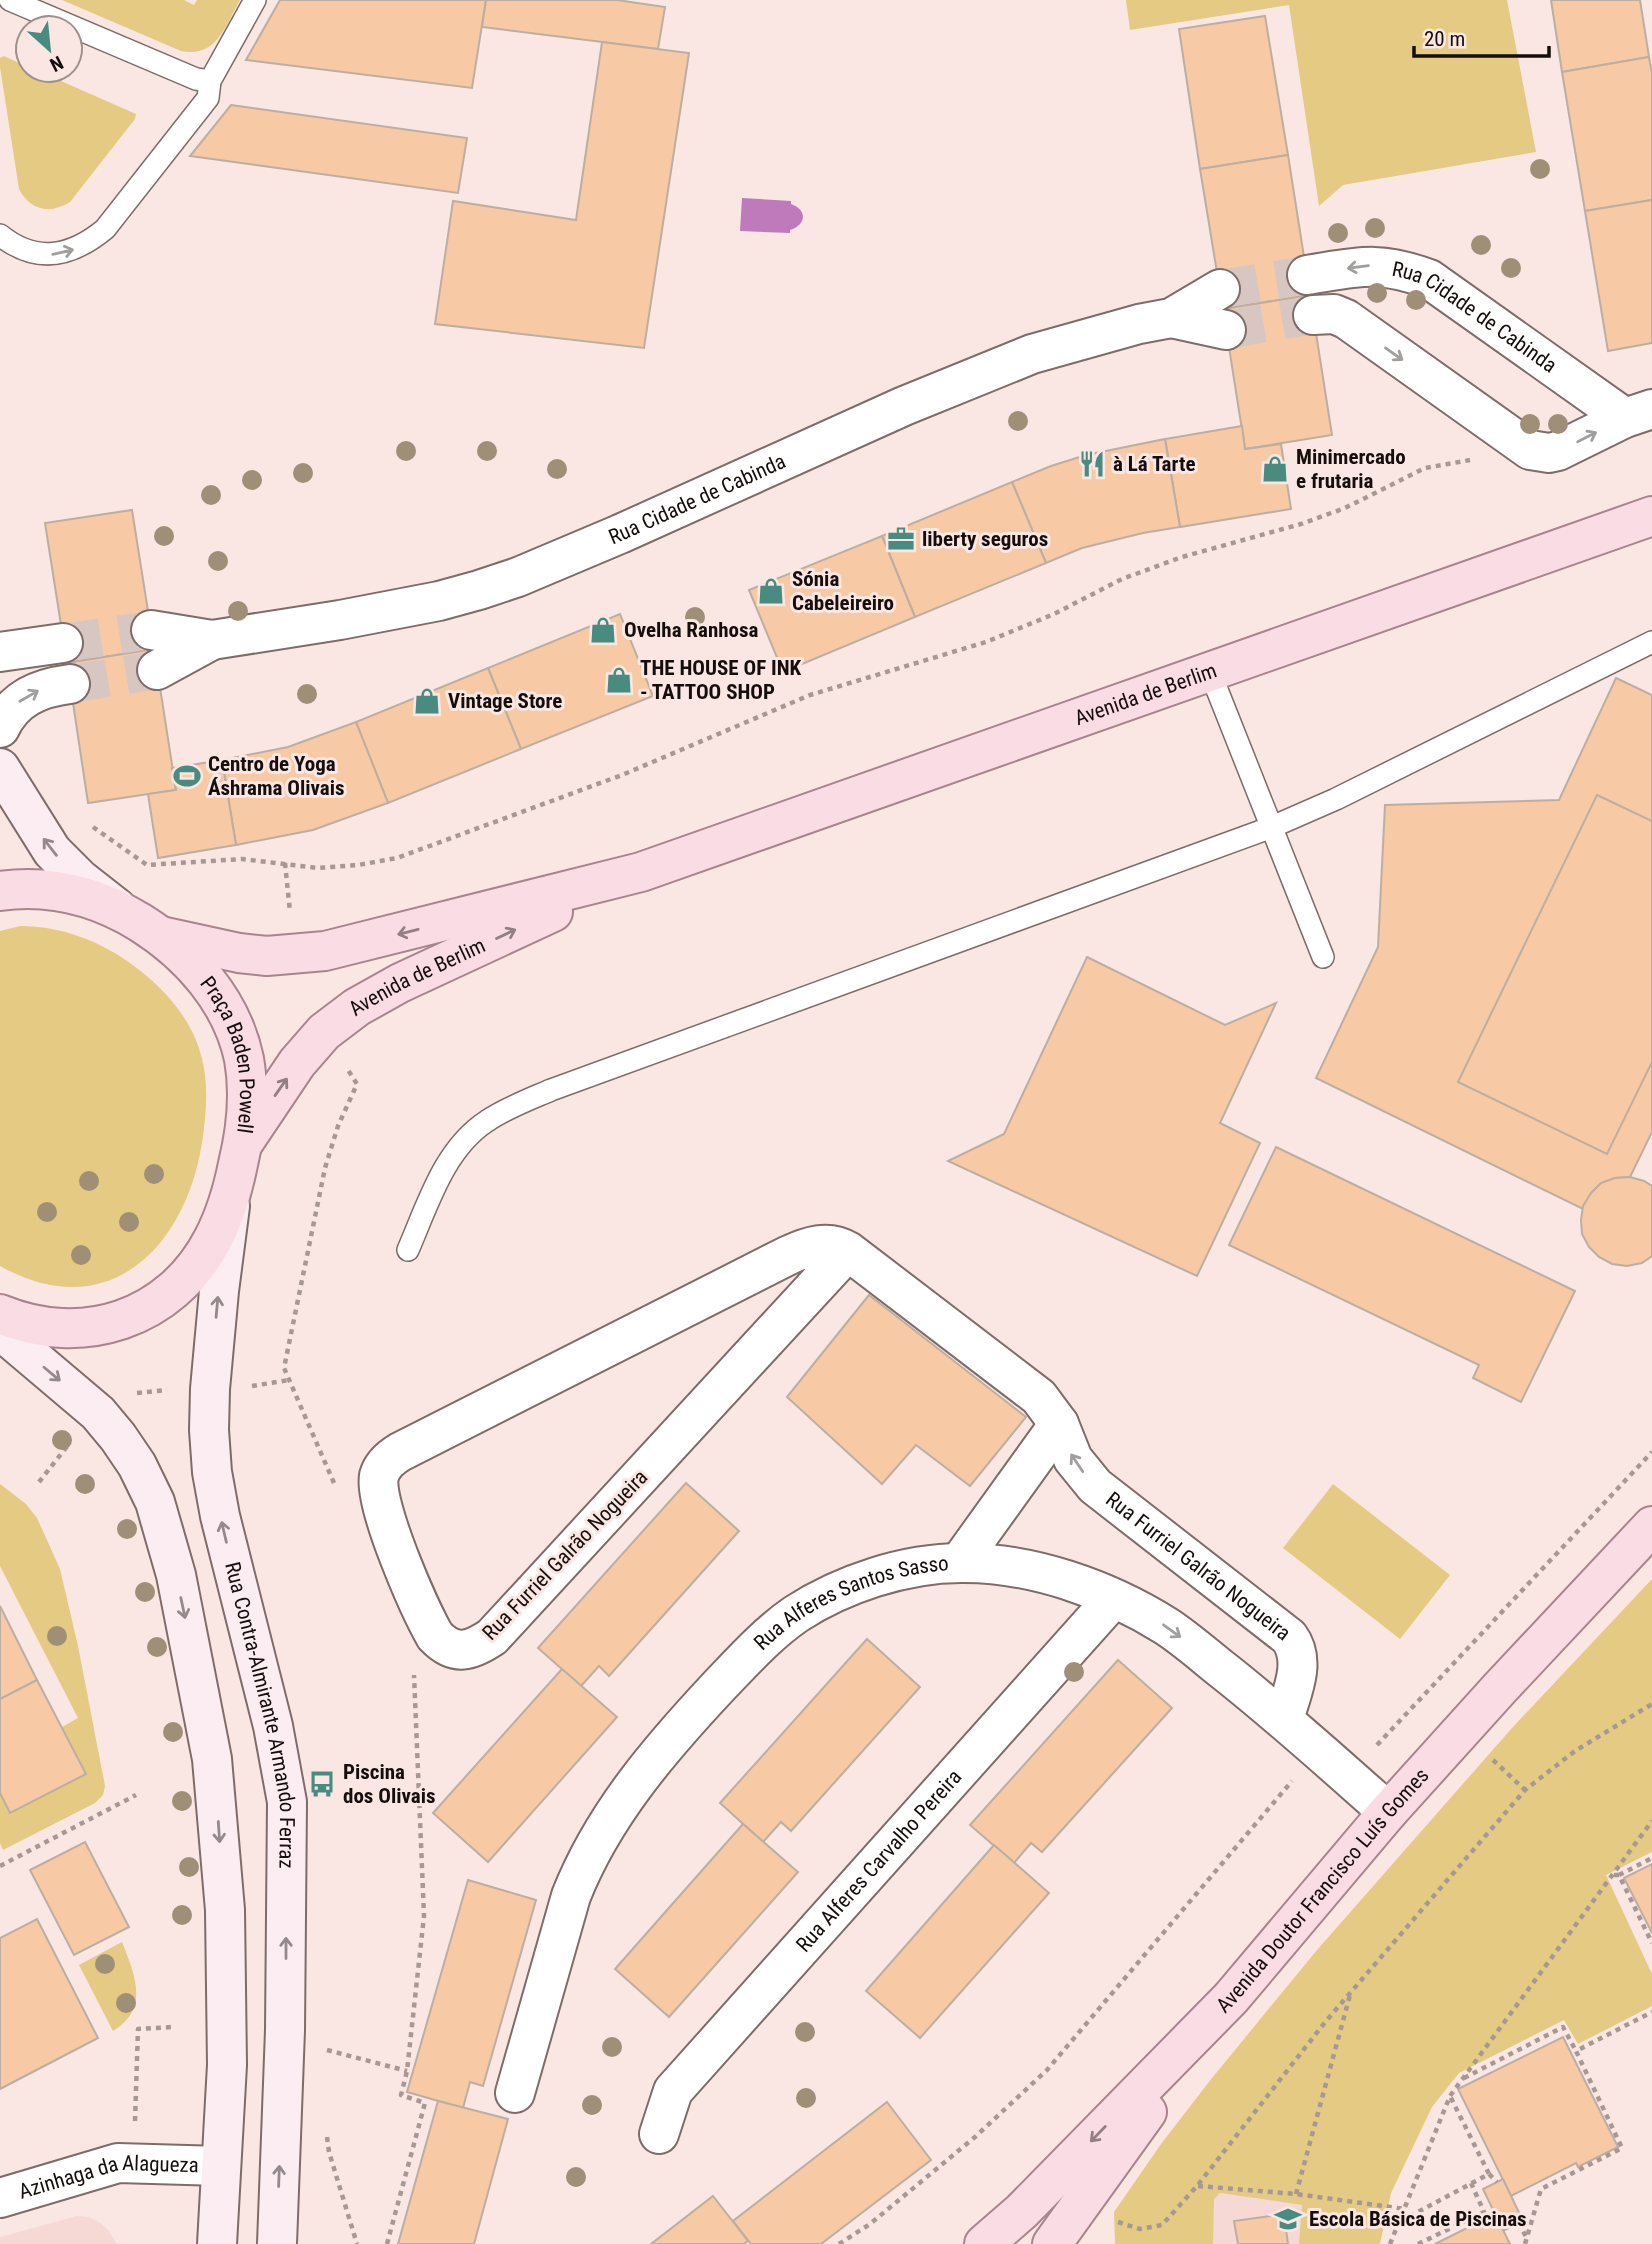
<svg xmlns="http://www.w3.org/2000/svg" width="1652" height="2244" font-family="'Roboto Condensed',sans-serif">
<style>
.built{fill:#f6d9d5}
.green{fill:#e4ca83}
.water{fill:#be7abb}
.building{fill:#f7c9a4;stroke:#bcaea3;stroke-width:2}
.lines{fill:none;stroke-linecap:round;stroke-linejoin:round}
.street-tunnel{stroke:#d8c6c3;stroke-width:38;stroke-dasharray:38 19;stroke-linecap:butt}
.lane-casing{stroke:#7d6c69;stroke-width:24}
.street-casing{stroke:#7d6c69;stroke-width:42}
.secondary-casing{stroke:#7d6c69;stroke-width:42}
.primary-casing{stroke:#a7848e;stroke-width:42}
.path{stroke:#a79895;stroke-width:4.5;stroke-dasharray:5 5;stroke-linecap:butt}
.lane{stroke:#fff;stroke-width:21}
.street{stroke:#fff;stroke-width:38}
.secondary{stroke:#fcedf2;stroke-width:38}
.primary{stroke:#fadce5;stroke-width:38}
.tree{fill:#9f8f77}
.oneway{stroke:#a19f9e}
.oneway2{stroke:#94898b}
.oneway3{stroke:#937f84}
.labels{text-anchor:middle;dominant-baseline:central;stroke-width:6;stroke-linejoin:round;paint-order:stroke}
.street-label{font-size:21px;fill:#150e0d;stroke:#fae7e3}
.poi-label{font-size:21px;font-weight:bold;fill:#150e0d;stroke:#fae7e3;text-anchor:start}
</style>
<rect width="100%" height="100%" fill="#fae7e3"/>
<g class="built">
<path d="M1220,2193L1384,2217L1380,2244H1155Z"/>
<path d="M77,2216L88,2217L99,2222L108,2230L117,2244H0V2237Z"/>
</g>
<g class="green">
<path d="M62,0H184L194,5L197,0H240C225,26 217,58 181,51Z"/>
<path d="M1126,0H1507L1536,152L1343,185L1319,206L1289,5L1130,30Z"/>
<path d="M4,56L28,67V70H36L136,114L135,119L70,202C49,215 30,210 19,189L0,67V58Z"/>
<path d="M20,926C61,926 101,941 134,966C165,989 193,1020 202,1059C209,1087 206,1115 202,1143C185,1249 107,1326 0,1266V931Z"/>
<path d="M0,1484L26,1504L37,1518L60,1569L78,1646L105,1786L103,1795L95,1803L3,1850L0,1843V1793L62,1727L78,1718L0,1566Z"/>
<path d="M1333,1484L1450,1575L1400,1639L1283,1548Z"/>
<path d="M1652,1579V1852L1606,1875L1652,1974V2006L1578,2044L1564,2020L1459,2073L1432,2107L1391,2193L1380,2244H1299L1302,2205L1220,2193L1214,2199L1213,2244H1115L1114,2212L1161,2144L1212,2078L1317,1950L1512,1728Z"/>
<path d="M122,1942C135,1975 150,2009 113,2031L79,1965Z"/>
</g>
<path class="water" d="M742,198L791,201V204C808,210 806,225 790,230V233L740,231Z"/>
<g class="building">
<path d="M280,0H486L472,88L246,60Z"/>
<path d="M486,0H617L665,7L658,49L482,27Z"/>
<path d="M1551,0H1640L1649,57L1562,72Z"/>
<path d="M1265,16L1288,155L1200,169L1179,29Z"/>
<path d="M602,42L689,53L644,348L435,324L453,201L576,220Z"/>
<path d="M1649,57L1652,73V200L1585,211L1562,72Z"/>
<path d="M231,105L467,138L458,193L190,156Z"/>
<path d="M1288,155L1310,295L1223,309L1200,169Z"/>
<path d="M1652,200V343L1608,351L1585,211Z"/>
<path d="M1310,295L1332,435L1245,449L1223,309Z"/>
<path d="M1242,426L1245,449L1281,444L1291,509L1180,527L1165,439Z"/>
<path d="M1165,439L1180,527L1143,533L1082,548L1046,563L1012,482L1051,466L1086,455Z"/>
<path d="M1012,482L1046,563L915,617L882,536Z"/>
<path d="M132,510L154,649L67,663L45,523Z"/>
<path d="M882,536L915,617L783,672L749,590Z"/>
<path d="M620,614L653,696L521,749L488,668Z"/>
<path d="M154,649L176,790L88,803L67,663Z"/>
<path d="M488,668L521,749L388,803L356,722Z"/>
<path d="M1616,678L1652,695V1132L1630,1177L1615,1178L1601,1183L1591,1193L1583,1209L1316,1078L1378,947L1385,805L1559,800Z"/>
<path d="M356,722L388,803L313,830L236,845L222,760L288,747Z"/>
<path d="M222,760L236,845L158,858L148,794L176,790L172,768Z"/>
<path d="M1597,795L1652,821V1062L1607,1154L1458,1082Z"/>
<path d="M1087,957L1225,1025L1276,1003L1220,1123L1260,1143L1197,1276L948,1161L1004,1134Z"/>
<path d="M1276,1147L1575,1291L1521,1402L1473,1378L1479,1365L1229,1245Z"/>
<path d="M1630,1177L1644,1181L1652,1186V1256L1642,1263L1627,1266L1612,1264L1599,1257L1589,1247L1582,1234L1581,1220L1583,1206L1591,1193L1601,1183L1615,1178Z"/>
<path d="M869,1295L1026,1417L970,1486L916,1445L882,1484L787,1397Z"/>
<path d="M686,1483L739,1531L609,1676L599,1666L581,1686L538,1648Z"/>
<path d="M0,1606L37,1680L0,1699Z"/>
<path d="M867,1639L920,1687L791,1831L781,1822L763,1842L720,1803Z"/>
<path d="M1118,1660L1172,1708L1042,1852L1031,1843L1014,1863L970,1825Z"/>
<path d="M562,1669L617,1717L488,1862L433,1813Z"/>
<path d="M37,1680L86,1774L10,1813L0,1793V1699Z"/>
<path d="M743,1824L798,1872L669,2017L615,1969Z"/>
<path d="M85,1842L129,1927L74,1955L30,1870Z"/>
<path d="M994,1845L1049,1893L920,2038L866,1991Z"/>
<path d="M1652,1864V1933L1624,1878Z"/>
<path d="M468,1880L536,1900L483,2086L470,2082L463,2108L407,2092Z"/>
<path d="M37,1919L98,2038L0,2089V1938Z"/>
<path d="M1563,2037L1618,2147L1578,2167L1576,2163L1511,2196L1458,2089Z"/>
<path d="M438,2101L508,2119L474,2244H398Z"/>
<path d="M887,2102L931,2160L821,2244H751L733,2221Z"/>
<path d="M1503,2179L1523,2221L1503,2231L1483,2189Z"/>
<path d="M713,2196L748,2241L744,2244H651Z"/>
<path d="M1284,2214L1288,2244H1238L1234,2221Z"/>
<path d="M1495,2214L1510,2244H1435Z"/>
</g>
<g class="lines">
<g class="street-tunnel">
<path d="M1220,289L1307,275"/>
<path d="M1226,330L1313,315"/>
<path d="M63,643L151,630"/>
<path d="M70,684L157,670"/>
</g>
<g class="lane-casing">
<g id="lane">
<path d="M10,0L196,79L210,81"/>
<path d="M0,235C36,264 71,257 105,229L208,98L210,81L255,0"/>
<path d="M1210,672L1323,957"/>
<path d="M408,1250C428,1204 444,1149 487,1121C506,1108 530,1099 551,1090L1272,827L1336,799L1652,642"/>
</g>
</g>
<g class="street-casing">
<g id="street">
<path id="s1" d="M1307,275C1358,267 1378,260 1429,279L1625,418"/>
<path d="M1313,315L1334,314L1346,319L1530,450L1549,453L1558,451L1625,418L1652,409"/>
<path d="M1171,318L1226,330"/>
<path id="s2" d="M151,630L212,640L340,620L439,601L479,590L518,577L620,534L904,406L1032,354L1139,324L1171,318L1220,289"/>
<path d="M0,652L63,643"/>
<path d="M157,670L212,640"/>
<path d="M0,728C14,698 39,688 70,684"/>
<path id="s3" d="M848,1251L492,1637C471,1651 455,1657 435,1636C419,1608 373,1504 379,1476C382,1465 390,1458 400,1452L787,1256C808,1246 828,1239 848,1251L1039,1397L1059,1424L1073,1459L1095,1486L1289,1637C1307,1661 1292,1692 1284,1719"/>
<path d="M959,1563L1059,1424"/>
<path id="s4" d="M515,2093L571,1896C603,1815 660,1749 719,1686C743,1661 767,1634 796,1614C842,1584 905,1563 961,1563C1031,1562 1107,1589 1166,1626C1186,1639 1205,1656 1224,1671C1281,1716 1334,1764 1388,1812"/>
<path id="s5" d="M659,2134L673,2091L1113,1599"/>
<path id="s6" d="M0,2198L118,2163L221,2166"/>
</g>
</g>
<g class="secondary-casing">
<g id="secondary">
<path d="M0,768L52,851L80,879L117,908"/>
<path id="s7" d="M230,1206L219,1291L210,1389L209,1430L212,1472L220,1516L273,1726L287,1802L285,2030L277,2244"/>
<path d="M0,1330L98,1413L118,1437L137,1465L155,1502L176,1575L212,1759L225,1910L227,2065L217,2244"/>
</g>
</g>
<g class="primary-casing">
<g id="primary">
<path id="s8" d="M0,891C51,884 97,896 141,923C190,954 232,1001 244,1059C250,1093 246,1131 238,1164C233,1189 225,1216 213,1239C171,1320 82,1348 0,1314"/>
<path id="s9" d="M161,936L239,953L267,956L325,951L641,872L1652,516"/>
<path id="s10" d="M244,1142L297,1063L324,1032L357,1007L400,983L553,912"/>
<path id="s11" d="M984,2244L1022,2211L1231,1998L1388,1812L1500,1688L1652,1526"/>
<path d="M1052,2244L1147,2112"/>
</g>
</g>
<g class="path">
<path d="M93,827L147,865L242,859L318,868L358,865L397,858L622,775L810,695L986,642L1054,614L1122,579L1182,557L1301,524L1345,508L1425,468L1470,460"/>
<path d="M285,863L290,912"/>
<path d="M252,1386L289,1380"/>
<path d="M137,1393L167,1390"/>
<path d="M39,1482L69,1444"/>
<path d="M334,1483L284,1368L325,1168L338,1126L357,1084L348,1070"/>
<path d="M1377,1745L1652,1452"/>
<path d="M1493,1760L1525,1790"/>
<path d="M0,1866L136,1795"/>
<path d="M1614,1875H1619L1652,1943"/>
<path d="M1619,1875L1652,1858"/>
<path d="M327,2050L407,2071"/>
<path d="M1464,2078L1563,2027L1576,2051"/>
<path d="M135,2121L138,2029L173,2027"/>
<path d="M327,2137L329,2152L357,2244"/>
<path d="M1489,2174L1497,2182"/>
<path d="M1198,2186L1296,2194L1405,2209"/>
<path d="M1296,2194L1350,1995"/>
<path d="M1401,2221L1489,2174L1450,2096"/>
<path d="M1118,2222L1140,2229L1162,2225L1197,2186L1326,2021L1525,1790L1575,1751L1652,1704"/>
<path d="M1518,2223L1527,2238"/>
<path d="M387,2244L425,2103L401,2095L407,2071L424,1916L414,1675"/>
<path d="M839,2244L870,2224L975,2137L1047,2070L1292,1781"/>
<path d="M1390,2244L1450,2096L1652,1821"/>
<path d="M1418,2244L1484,2212L1471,2183"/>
<path d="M1525,2244L1541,2189L1622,2148L1576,2051L1652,2012"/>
</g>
<use href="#lane" class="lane"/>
<use href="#street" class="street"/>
<use href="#secondary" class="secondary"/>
<use href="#primary" class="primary"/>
</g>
<g class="tree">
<circle cx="1540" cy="169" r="10"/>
<circle cx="1375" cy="228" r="10"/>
<circle cx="1338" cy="233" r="10"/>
<circle cx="1481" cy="245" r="10"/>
<circle cx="1511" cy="268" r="10"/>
<circle cx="1377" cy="293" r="10"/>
<circle cx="1416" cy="300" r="10"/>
<circle cx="1018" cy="421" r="10"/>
<circle cx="1530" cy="424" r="10"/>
<circle cx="1558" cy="424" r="10"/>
<circle cx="406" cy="451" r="10"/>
<circle cx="487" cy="451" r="10"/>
<circle cx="557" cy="469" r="10"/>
<circle cx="303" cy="473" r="10"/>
<circle cx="252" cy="480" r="10"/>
<circle cx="211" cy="495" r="10"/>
<circle cx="164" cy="536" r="10"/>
<circle cx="218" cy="561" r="10"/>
<circle cx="238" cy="611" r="10"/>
<circle cx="695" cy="617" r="10"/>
<circle cx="307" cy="694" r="10"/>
<circle cx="154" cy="1174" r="10"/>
<circle cx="89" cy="1181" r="10"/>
<circle cx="47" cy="1212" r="10"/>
<circle cx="129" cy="1222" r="10"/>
<circle cx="81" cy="1255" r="10"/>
<circle cx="62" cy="1440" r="10"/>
<circle cx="85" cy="1484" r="10"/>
<circle cx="127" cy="1529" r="10"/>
<circle cx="145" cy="1592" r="10"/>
<circle cx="57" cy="1636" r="10"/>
<circle cx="157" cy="1647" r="10"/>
<circle cx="1074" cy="1672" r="10"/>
<circle cx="173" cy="1732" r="10"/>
<circle cx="182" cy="1801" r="10"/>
<circle cx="189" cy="1867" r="10"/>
<circle cx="182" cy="1915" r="10"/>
<circle cx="105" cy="1964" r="10"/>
<circle cx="126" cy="2003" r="10"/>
<circle cx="805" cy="2032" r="10"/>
<circle cx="612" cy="2047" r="10"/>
<circle cx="806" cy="2098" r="10"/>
<circle cx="592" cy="2105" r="10"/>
<circle cx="576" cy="2177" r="10"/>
</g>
<defs><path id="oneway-shaft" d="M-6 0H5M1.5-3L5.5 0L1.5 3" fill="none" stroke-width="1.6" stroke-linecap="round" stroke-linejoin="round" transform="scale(1.75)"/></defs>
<g class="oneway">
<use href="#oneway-shaft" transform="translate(63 252) rotate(-13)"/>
<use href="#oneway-shaft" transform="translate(1358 267) rotate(173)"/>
<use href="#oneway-shaft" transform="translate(1394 354) rotate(35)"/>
<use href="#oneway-shaft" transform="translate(1587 437) rotate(-27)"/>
<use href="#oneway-shaft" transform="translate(29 696) rotate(-30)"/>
<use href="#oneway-shaft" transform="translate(1077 1463) rotate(-124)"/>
<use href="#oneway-shaft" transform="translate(1172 1631) rotate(36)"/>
</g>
<g class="oneway2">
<use href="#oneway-shaft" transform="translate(50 847) rotate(-128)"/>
<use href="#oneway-shaft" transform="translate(217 1307) rotate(-85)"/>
<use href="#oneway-shaft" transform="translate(52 1374) rotate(40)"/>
<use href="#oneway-shaft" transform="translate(224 1532) rotate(-103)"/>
<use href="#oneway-shaft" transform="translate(183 1608) rotate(78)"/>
<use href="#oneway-shaft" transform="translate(219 1832) rotate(86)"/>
<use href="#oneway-shaft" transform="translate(286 1948) rotate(-90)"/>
<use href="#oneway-shaft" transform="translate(279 2176) rotate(-88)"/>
</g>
<g class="oneway3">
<use href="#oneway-shaft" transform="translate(408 932) rotate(166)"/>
<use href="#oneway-shaft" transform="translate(506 934) rotate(-25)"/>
<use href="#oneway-shaft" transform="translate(281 1087) rotate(-55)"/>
<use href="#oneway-shaft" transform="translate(1098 2134) rotate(134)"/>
</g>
<defs>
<g id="restaurant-bare" transform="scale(2.1)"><path d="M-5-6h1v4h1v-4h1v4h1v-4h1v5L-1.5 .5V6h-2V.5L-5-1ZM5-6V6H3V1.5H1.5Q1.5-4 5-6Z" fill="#488c81" stroke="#fae7e3" stroke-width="2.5" paint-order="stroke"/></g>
<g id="shop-bare" transform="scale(2.1)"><path d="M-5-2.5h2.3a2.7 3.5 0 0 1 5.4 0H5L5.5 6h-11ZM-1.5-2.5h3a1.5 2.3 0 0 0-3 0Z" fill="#488c81" stroke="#fae7e3" stroke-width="2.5" paint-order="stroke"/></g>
<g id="office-bare" transform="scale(2.1)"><path d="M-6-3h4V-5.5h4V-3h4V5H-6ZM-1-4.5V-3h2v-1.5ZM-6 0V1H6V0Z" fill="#488c81" stroke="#fae7e3" stroke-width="2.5" paint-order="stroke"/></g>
<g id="stadium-bare" transform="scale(2.1)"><path d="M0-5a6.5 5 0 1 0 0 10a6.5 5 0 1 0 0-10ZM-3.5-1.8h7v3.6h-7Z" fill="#488c81" stroke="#fae7e3" stroke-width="2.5" paint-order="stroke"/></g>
<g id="bus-bare" transform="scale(2.1)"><path d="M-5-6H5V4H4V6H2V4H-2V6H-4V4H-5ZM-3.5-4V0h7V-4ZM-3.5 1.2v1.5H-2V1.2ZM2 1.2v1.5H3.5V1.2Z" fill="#488c81" stroke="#fae7e3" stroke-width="2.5" paint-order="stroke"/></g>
<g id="school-bare" transform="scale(2.1)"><path d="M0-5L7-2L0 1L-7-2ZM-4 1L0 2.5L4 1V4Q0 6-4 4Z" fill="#488c81" stroke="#fae7e3" stroke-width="2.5" paint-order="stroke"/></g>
</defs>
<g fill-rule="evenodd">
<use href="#restaurant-bare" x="1092" y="464"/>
<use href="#shop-bare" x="1275" y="469"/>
<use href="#office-bare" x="901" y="539"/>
<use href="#shop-bare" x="771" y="591"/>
<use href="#shop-bare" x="603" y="630"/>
<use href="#shop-bare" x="619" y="680"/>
<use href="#shop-bare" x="427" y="701"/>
<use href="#stadium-bare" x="187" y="776"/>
<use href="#bus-bare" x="322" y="1784"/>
<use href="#school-bare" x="1288" y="2219"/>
</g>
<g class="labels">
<g class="street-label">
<text stroke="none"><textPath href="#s1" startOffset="182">Rua Cidade de Cabinda</textPath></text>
<text stroke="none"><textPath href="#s2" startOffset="570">Rua Cidade de Cabinda</textPath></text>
<text stroke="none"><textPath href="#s9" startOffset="1027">Avenida de Berlim</textPath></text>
<text stroke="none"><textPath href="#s10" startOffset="245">Avenida de Berlim</textPath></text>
<text stroke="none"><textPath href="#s8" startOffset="315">Praça Baden Powell</textPath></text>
<text transform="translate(565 1555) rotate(-46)">Rua Furriel Galrão Nogueira</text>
<text stroke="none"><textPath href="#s3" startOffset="1768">Rua Furriel Galrão Nogueira</textPath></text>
<text stroke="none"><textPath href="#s4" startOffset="625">Rua Alferes Santos Sasso</textPath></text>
<text stroke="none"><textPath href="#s7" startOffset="516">Rua Contra-Almirante Armando Ferraz</textPath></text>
<text stroke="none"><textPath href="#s5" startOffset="354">Rua Alferes Carvalho Pereira</textPath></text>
<text stroke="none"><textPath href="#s11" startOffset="490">Avenida Doutor Francisco Luís Gomes</textPath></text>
<text stroke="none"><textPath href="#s6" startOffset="112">Azinhaga da Alagueza</textPath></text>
</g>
<g class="poi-label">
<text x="1296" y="457">Minimercado<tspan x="1296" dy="24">e frutaria</tspan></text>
<text x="1113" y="464">à Lá Tarte</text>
<text x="922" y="539">liberty seguros</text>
<text x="792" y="579">Sónia<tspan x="792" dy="24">Cabeleireiro</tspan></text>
<text x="624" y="630">Ovelha Ranhosa</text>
<text x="640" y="668">THE HOUSE OF INK<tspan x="640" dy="24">- TATTOO SHOP</tspan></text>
<text x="448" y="701">Vintage Store</text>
<text x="208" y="764">Centro de Yoga<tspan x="208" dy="24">Áshrama Olivais</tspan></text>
<text x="343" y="1772">Piscina<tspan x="343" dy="24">dos Olivais</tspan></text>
<text x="1309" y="2219">Escola Básica de Piscinas</text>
</g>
</g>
<g transform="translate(49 49) rotate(153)"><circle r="33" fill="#fae7e3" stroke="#9e908d" stroke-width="2"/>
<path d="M0-5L12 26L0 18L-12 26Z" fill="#488c81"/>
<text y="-10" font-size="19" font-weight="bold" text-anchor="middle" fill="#150e0d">N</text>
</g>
<path d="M1414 46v10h135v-10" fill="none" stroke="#150e0d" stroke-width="3.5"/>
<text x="1424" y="46" font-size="21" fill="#150e0d" stroke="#fae7e3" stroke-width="5" paint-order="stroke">20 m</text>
</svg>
